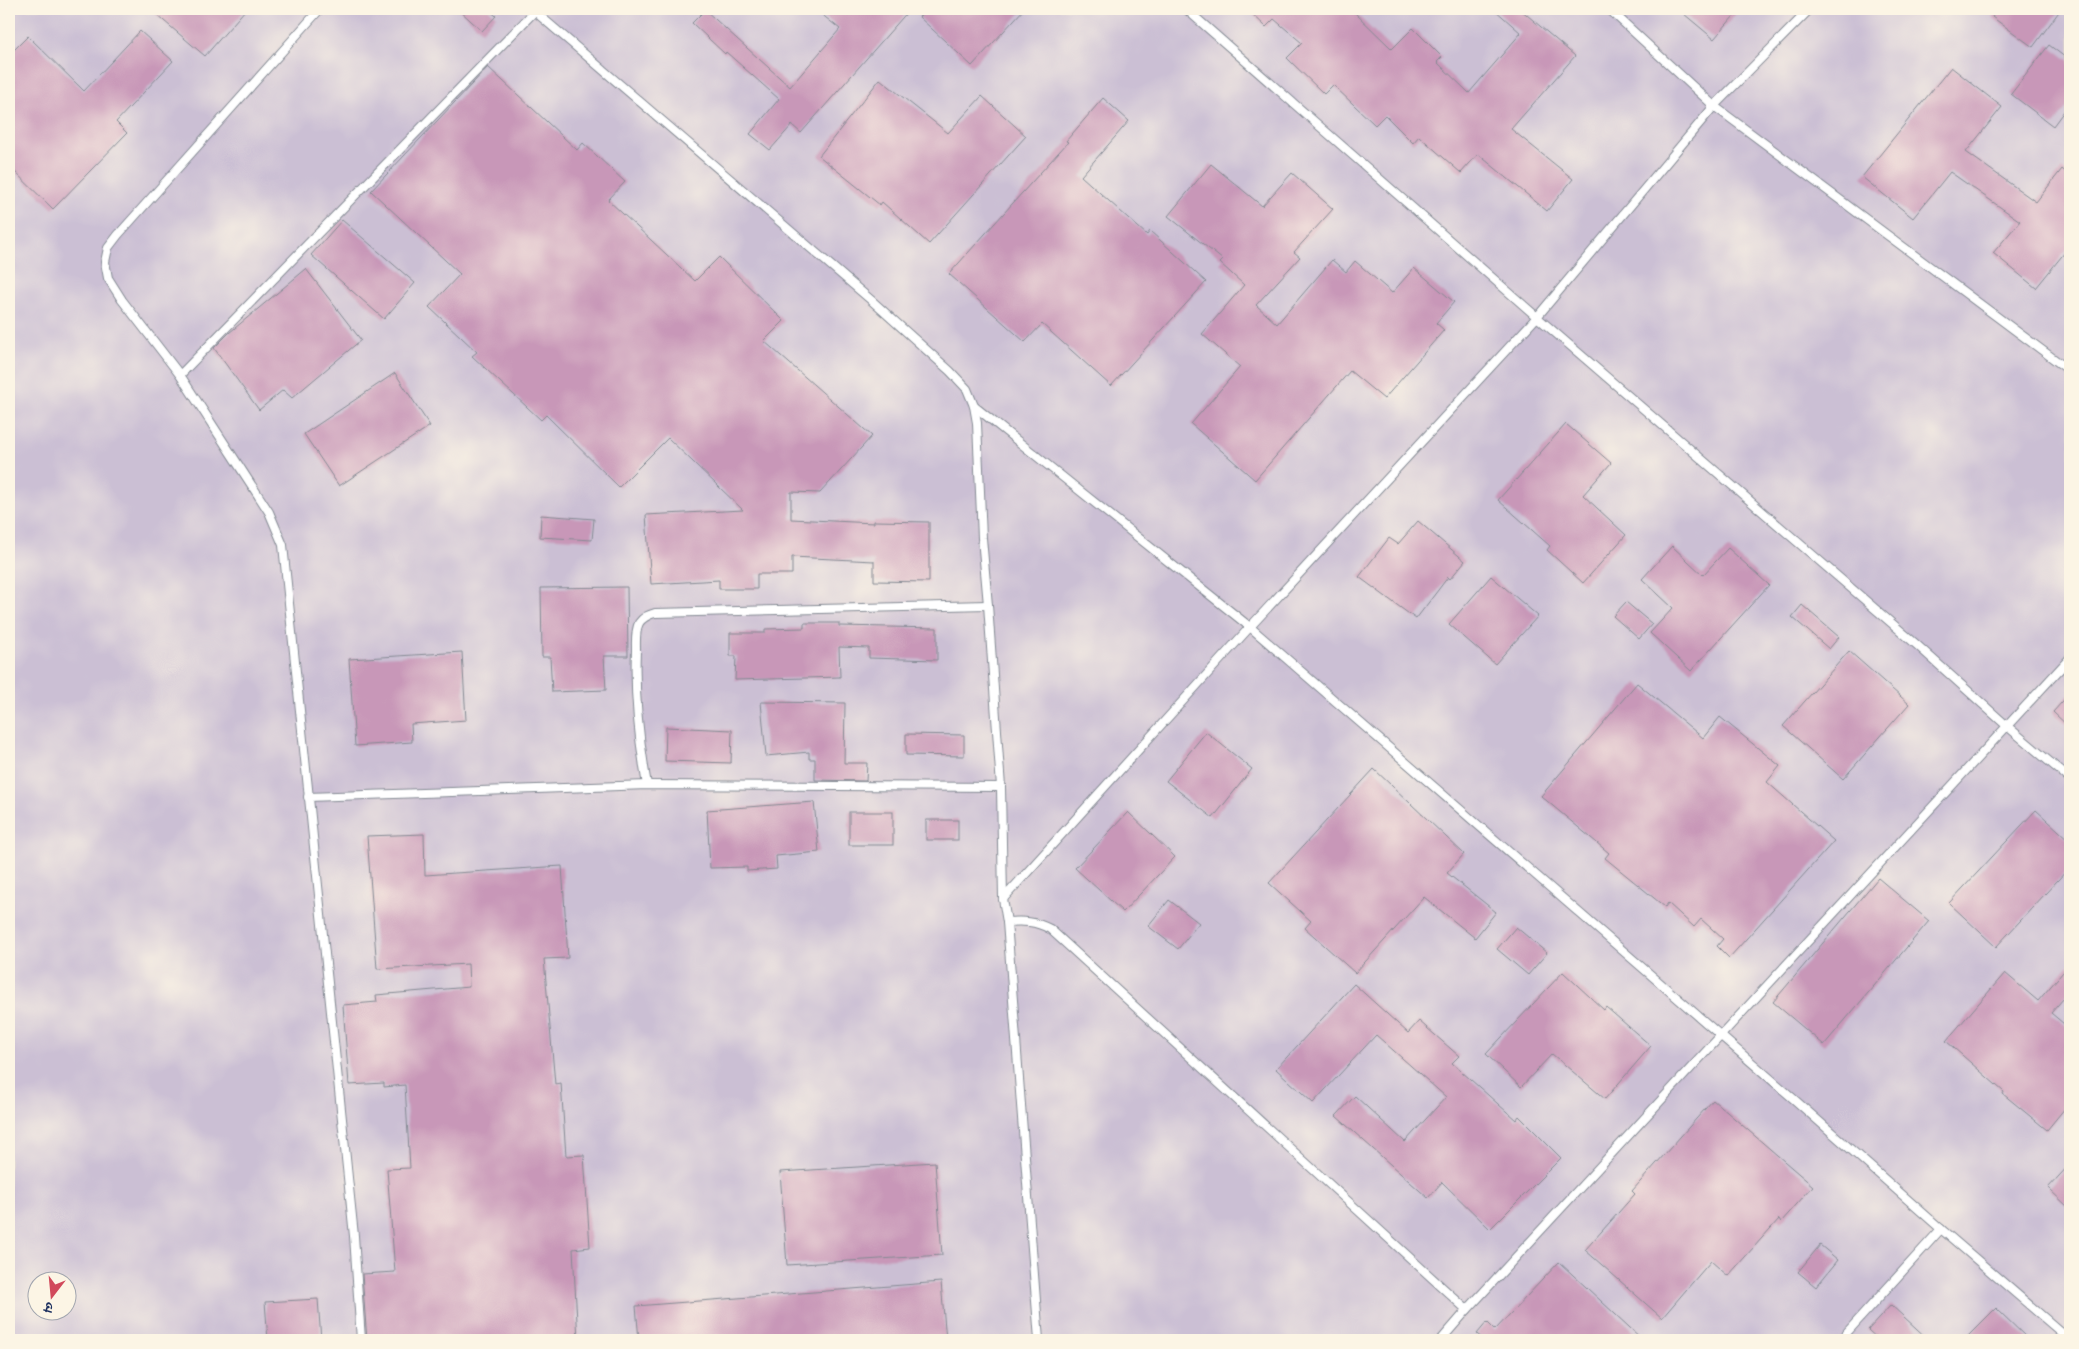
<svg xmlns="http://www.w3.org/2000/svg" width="2079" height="1349" font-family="Dekko,'Playpen Sans Deva',sans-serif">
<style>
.industrial{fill:#cbbfd4;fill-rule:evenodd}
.building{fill:#c897b8}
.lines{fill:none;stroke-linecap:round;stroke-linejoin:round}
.lane-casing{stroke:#848a93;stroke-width:10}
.lane{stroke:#fff;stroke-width:8}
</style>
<rect width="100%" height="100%" fill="#fcf5e5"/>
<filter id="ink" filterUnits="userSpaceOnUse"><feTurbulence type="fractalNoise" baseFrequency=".02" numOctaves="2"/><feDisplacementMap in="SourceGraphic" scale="10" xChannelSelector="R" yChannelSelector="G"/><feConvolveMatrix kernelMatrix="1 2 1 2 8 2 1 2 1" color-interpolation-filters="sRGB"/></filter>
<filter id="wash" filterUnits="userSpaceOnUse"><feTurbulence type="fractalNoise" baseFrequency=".0096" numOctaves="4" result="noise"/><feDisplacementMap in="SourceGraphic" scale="20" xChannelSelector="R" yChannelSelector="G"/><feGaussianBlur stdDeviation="1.12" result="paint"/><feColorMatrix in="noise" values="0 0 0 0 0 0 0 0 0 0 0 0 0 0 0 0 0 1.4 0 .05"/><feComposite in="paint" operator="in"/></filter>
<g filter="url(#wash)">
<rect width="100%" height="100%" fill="#eee6c8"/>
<path class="industrial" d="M9,9H2070V1340H9ZM38,1282H68V1312H38Z"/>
<g id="blocks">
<g class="building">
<path d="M150,9H246L205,56Z"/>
<path d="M458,9H488L496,16L482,31Z"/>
<path d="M815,9H910L801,133L792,125L770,150L750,134L779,99L726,52L725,54L692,23L705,10L790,87L840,29Z"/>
<path d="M926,9H1024L972,66L919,17Z"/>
<path d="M1247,9H1351L1392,49L1413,28L1442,57L1437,62L1469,93L1521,33L1494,9H1520L1575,56L1511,129L1573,179L1547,211L1478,154L1461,173L1419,136L1413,143L1385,115L1375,125L1333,85L1324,94L1287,58L1302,43L1274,19L1266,27Z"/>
<path d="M1678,9H1740L1714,39Z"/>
<path d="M1998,9H2061L2033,47L1992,17Z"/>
<path d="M140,31L173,61L116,122L127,133L53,209L9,166V55L28,36L84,91Z"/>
<path d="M2049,45L2070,61V103L2053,126L2011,94Z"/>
<path d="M488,67L577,150L583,143L625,182L608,200L695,281L719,257L784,321L764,341L872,436L820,493L791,492V519L874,523V521L929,522V582L874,581V561L792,557V574H757V589H719V580L651,584L646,515L743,510L668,438L619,487L546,415L541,420L472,356L477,352L429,307L460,274L371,191Z"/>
<path d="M1951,67L2002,107L1966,152L2036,202L2062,169L2070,176V246L2036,288L1993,253L2020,221L1950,172L1913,218L1862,177Z"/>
<path d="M880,79L948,133L982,96L1026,136L929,244L882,202L880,205L819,156Z"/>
<path d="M1103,98L1129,121L1081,176L1147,235L1150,231L1206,282L1111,386L1042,324L1025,342L949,274L1068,142L1066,141Z"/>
<path d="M1211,164L1262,206L1292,173L1333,209L1294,252L1300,257L1256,305L1277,324L1332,260L1346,272L1355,261L1392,293L1414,268L1454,302L1436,323L1444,330L1384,399L1350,371L1255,480L1191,424L1240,367L1202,334L1244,285L1220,263L1223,260L1168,216Z"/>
<path d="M342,220L415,283L384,319L311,255Z"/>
<path d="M306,269L361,340L292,398L283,390L259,410L214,348L229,333Z"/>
<path d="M395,373L430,426L339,486L304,434Z"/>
<path d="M1566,424L1611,463L1583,495L1626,535L1583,583L1547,550L1550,546L1498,500Z"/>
<path d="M541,515L594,519L592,540L540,537Z"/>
<path d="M1418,521L1465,561L1450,579L1448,577L1416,619L1359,577L1389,538L1398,544Z"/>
<path d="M1672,546L1703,575L1728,548L1769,585L1691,671L1650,633L1673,608L1642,579Z"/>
<path d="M1491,576L1538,616L1495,664L1449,624Z"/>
<path d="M627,587L628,656H604L606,690L552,692L550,657H542L541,588Z"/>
<path d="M1626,602L1652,624L1639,639L1613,616Z"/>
<path d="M1802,605L1839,637L1829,649L1792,617Z"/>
<path d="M804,623H839V626L937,628V660L869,658V648L839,647L840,677L735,680L736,656H730V633H765V629L804,628Z"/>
<path d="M1849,651L1909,704L1843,779L1783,726Z"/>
<path d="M462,652L466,720L411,724L412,742L355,746L349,659Z"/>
<path d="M1637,683L1703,738L1720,717L1780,766L1767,782L1834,841L1729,958L1717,946L1723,939L1701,919L1694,927L1668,903L1665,907L1605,858L1609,853L1541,796Z"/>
<path d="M2070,693V728L2053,712Z"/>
<path d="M761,702L845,703L844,763H867L866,781L815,780V759H809V752L766,756Z"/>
<path d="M666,727L732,730L731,763L665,761Z"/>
<path d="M1206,732L1252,769L1213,818L1166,781Z"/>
<path d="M906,734L964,735V756L906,755Z"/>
<path d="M1374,769L1464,854L1447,873L1496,912L1475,938L1424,897L1355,973L1305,928L1311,921L1269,883Z"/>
<path d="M814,802L819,852L776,856L777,869L747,871V867L710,868L707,810Z"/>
<path d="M2036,810L2070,841V867L1996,947L1949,903Z"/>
<rect x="849" y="812" width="44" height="33"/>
<path d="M1128,812L1175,857L1123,912L1075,868Z"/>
<rect x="926" y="820" width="32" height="20"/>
<path d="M424,834L425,875L562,866L568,958L544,959L555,1084L561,1083L566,1156L584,1155L590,1247L573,1249L578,1340H367L362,1274L395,1272L387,1169L410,1168L405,1085L384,1087V1083L349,1085L343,1005L377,1002L376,995L469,987L468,964L377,969L367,836Z"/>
<path d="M1878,878L1929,921L1824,1045L1773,1002Z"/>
<path d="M1169,900L1199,923L1178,949L1148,926Z"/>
<path d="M1516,927L1547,953L1528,975L1497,949Z"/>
<path d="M2070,964V991L2051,1013L2070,1029V1102L2047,1130L2003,1094L2004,1092L1946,1041L2005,973L2038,1001Z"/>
<path d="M1563,972L1604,1010L1606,1007L1651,1046L1605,1099L1552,1054L1521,1087L1486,1054Z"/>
<path d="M1354,984L1408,1033L1419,1021L1459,1056L1452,1063L1516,1120L1519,1116L1561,1158L1490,1229L1442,1182L1428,1198L1336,1116L1355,1096L1405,1142L1446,1097L1376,1035L1313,1103L1276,1069Z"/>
<path d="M1713,1100L1813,1186L1781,1222L1779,1219L1728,1276L1711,1261L1662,1318L1585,1250L1635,1194L1632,1191Z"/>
<path d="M935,1162L942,1255L787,1265L780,1172Z"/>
<path d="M2070,1164V1209L2048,1188Z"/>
<path d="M1820,1245L1838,1260L1816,1287L1798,1272Z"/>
<path d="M1559,1262L1643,1340H1484L1477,1334L1487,1322L1495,1330Z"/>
<path d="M941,1282L946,1340H639L636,1306Z"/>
<path d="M318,1299L321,1340H268L265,1302Z"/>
<path d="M1891,1305L1929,1340H1879L1868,1330Z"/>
<path d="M1996,1308L2029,1340H1964Z"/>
</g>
</g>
</g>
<g filter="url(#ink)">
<use href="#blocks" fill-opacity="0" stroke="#848a93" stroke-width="1"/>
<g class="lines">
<g class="lane-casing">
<g id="lane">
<path d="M320,9L118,235L108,248L105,262L108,278L122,300L180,375L269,512L283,545L354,1236L361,1340"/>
<path d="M532,9L871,300L950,371L967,389L974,406L977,423L982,538L988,605L1001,787L1003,899L1007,922L1039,1340"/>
<path d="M1186,9L1537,317L1714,106L1810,9"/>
<path d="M1609,9L1714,106L2070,371"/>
<path d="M180,375L535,11"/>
<path d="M974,406L1250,627L1796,1101L1941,1229L2070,1340"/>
<path d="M647,785C639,740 634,695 636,650C636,641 635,631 639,623C643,617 648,615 655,613L988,605"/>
<path d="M308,797L647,785L1001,787"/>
<path d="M1003,899L1250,627L1537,317L1917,645L2007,726L2070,779"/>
<path d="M1007,922C1024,921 1035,921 1050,929L1467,1310L2070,658"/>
<path d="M1441,1340L1467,1310"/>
<path d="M1840,1340L1941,1229"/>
</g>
</g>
<use href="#lane" class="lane"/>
</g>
</g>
<rect width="2079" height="1349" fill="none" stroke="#fcf5e5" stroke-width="30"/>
<g transform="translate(52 1296) rotate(196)"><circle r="24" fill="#fcf5e5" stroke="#a2a6af"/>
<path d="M0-4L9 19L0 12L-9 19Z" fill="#d1495b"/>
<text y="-8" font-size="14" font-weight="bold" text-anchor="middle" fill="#1b2f5e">उ</text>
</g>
</svg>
